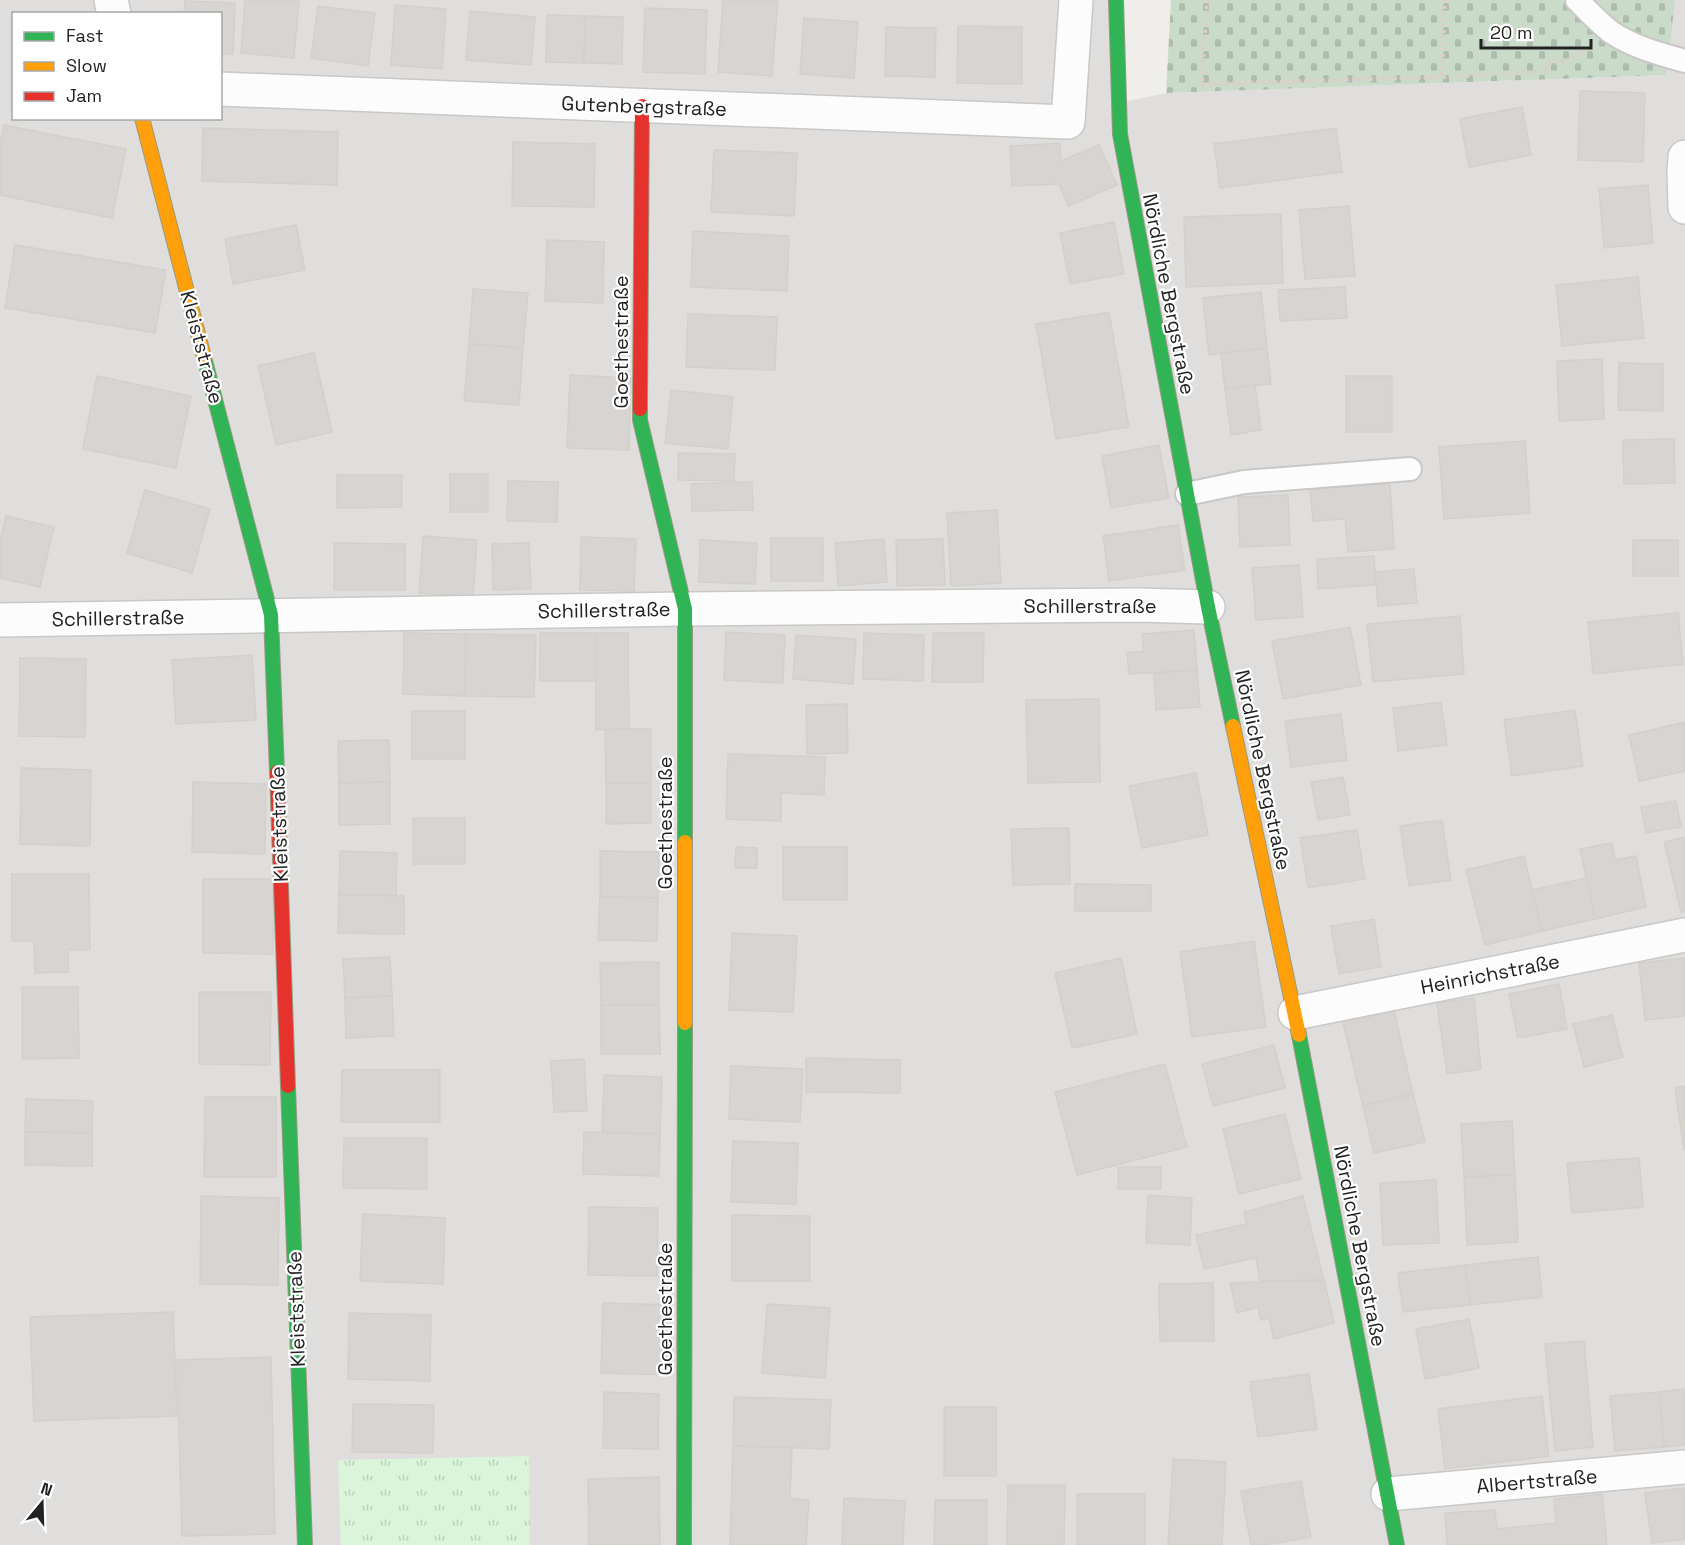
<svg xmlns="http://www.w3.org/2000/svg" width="1685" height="1545" font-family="'Space Grotesk',sans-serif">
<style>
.residential{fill:#dfdedc;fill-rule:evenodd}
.cemetery{fill:url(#cemetery-stones)}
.park{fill:url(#park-tufts)}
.building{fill:#d7d4d2;stroke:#d3d0cc;stroke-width:1.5}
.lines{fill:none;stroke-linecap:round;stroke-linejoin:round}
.lane-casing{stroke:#c9c8c7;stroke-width:26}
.street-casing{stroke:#c9c8c7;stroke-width:36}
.fast-casing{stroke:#999a82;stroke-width:16}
.slow-casing{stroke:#999a82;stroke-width:16}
.jam-casing{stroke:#999a82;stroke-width:16}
.path{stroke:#dccecd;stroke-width:4;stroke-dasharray:3 3;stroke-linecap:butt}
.lane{stroke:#fdfcfc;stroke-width:22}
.street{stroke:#fdfcfc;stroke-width:33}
.fast{stroke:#30b455;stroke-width:14}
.slow{stroke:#ff9f0a;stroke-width:14}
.jam{stroke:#e5322d;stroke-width:14}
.labels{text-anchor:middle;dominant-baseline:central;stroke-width:4.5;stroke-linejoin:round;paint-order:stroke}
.street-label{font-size:20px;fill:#222;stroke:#fff}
</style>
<defs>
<pattern id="cemetery-stones" width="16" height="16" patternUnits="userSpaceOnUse" patternTransform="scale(1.5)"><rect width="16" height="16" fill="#cadbca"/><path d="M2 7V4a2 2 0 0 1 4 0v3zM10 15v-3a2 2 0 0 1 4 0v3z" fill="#adbcad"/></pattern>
<pattern id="park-tufts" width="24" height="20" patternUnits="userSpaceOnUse" patternTransform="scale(1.5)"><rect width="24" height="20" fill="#daf5da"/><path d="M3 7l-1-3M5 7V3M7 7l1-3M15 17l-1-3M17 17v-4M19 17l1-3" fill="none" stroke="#bbd2bb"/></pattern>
</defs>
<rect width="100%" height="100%" fill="#f0eeeb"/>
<path class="residential" d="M0,0H1123L1114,104L1166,93L1667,75L1675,0H1685V1545H0ZM14,14H220V118H14Z"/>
<path class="cemetery" d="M1171,0H1675L1667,75L1166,93Z"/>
<path class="park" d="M529,1456L530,1545H341L338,1460Z"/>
<g class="building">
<path d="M245,0H299L294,58L241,53Z"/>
<path d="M723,0H778L772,76L718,72Z"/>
<path d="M185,1L235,3L233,54H220V14H184Z"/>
<path d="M395,5L446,9L442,69L391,65Z"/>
<path d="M318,6L375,13L368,66L311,58Z"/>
<path d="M645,8L707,10L705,74L643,72Z"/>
<path d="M470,11L535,17L531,65L466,60Z"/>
<path d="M547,15L585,16L584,63L546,62Z"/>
<path d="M585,16L623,17L622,64L584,63Z"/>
<path d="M804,18L858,22L854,78L800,74Z"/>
<path d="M958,26L1022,27V84L957,83Z"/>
<path d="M886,27L936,28L935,77L885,76Z"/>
<path d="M1580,91L1645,93L1643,162L1578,160Z"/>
<path d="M1522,107L1531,155L1469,167L1460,119Z"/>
<path d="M4,125L126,149L112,218L0,195V144Z"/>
<path d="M203,128L338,132L337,185L202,181Z"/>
<path d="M1336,128L1342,172L1220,188L1214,144Z"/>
<path d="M513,142L595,144L594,207L512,206Z"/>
<path d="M1060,143L1061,161L1099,145L1117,185L1068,206L1059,184L1012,186L1010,146Z"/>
<path d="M714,150L797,153L794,216L711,212Z"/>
<path d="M1648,185L1653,243L1604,248L1599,189Z"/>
<path d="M1349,206L1355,276L1305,279L1299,210Z"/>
<path d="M1281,214L1283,283L1186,287L1184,217Z"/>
<path d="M1114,222L1124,274L1070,284L1060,233Z"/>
<path d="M296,225L305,270L233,284L225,239Z"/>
<path d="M693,231L789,236L787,291L691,287Z"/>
<path d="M547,240L604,242L603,303L545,301Z"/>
<path d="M15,245L166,270L155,333L5,308Z"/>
<path d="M1638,277L1644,338L1562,346L1556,285Z"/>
<path d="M1345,287L1347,318L1280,321L1278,290Z"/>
<path d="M473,289L528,293L523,348L469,344Z"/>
<path d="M1261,292L1267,348L1209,355L1203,298Z"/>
<path d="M1109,312L1129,427L1056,439L1036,324Z"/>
<path d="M688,314L777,317L775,370L686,367Z"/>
<path d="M469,344L523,348L519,405L464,401Z"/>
<path d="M1267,348L1271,384L1225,389L1221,353Z"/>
<path d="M314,353L332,432L276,445L258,366Z"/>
<path d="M1602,359L1604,419L1559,421L1557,361Z"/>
<path d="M1619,363L1663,364V411L1618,410Z"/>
<path d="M570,375L631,378L629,450L567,448Z"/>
<path d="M97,376L191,396L176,468L83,449Z"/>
<rect x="1346" y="376" width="46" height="56"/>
<path d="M1255,385L1261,430L1231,435L1225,389Z"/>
<path d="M671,390L733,397L728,449L665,443Z"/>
<path d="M1674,439L1675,483L1624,484L1623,440Z"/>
<path d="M1525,441L1530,513L1444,519L1439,447Z"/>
<path d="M1159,445L1169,498L1111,508L1102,456Z"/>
<path d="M678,453L735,454L734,481L678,480Z"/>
<rect x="450" y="474" width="38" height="38"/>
<path d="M337,475H402V507L337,508Z"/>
<path d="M508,481L558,482L557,522L507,521Z"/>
<path d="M752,482L753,510L692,511L691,484Z"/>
<path d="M1390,483L1394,549L1348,552L1345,519L1313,521L1310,489Z"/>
<path d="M145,490L210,509L192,573L127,553Z"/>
<path d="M1288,495L1290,545L1240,547L1238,497Z"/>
<path d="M997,510L1001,583L951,586L947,513Z"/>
<path d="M6,516L54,527L40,587L0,578V542Z"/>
<path d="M1178,525L1185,570L1109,581L1103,536Z"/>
<path d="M423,536L477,540L473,597L419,593Z"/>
<path d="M581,537L636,539L634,591L580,590Z"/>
<rect x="771" y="538" width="52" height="43"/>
<path d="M884,539L887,582L838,586L835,543Z"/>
<path d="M943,539L945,585L897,586L896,540Z"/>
<path d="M700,540L757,543L755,584L699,582Z"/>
<rect x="1633" y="540" width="45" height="36"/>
<path d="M334,543L405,544V590H334Z"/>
<path d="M529,543L531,589L493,590L492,544Z"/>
<path d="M1374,556L1376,585L1318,589L1317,559Z"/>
<path d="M1299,565L1303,617L1256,620L1252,568Z"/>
<path d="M1414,569L1417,603L1378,606L1375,572Z"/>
<path d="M1678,613L1683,664L1593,674L1588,622Z"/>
<path d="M1460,616L1464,674L1373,682L1367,624Z"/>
<path d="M1350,627L1361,685L1283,699L1272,641Z"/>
<path d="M1194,630L1197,670L1129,674L1127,653L1144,651L1142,634Z"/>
<path d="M726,632L785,635L783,683L724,680Z"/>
<path d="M404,633L466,634L465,696L403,694Z"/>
<rect x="540" y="633" width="56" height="48"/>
<path d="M596,633H628L629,729L596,730Z"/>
<path d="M864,633L924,635L923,681L863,679Z"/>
<path d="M933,633H984L983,682H932Z"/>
<path d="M466,634L536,635L534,697L465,696Z"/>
<path d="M796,635L856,639L853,684L793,679Z"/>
<path d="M252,655L256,720L176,724L172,660Z"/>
<path d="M20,658L86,659L85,737L19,736Z"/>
<path d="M1197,670L1200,707L1156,710L1154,673Z"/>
<path d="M1099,699L1100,782L1028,783L1026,700Z"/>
<path d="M1441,702L1447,745L1398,751L1393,708Z"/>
<path d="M847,704L848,753L807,754L806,705Z"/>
<path d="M1575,710L1583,766L1512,776L1504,720Z"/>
<rect x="412" y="711" width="53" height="48"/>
<path d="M1341,714L1347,760L1291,767L1285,721Z"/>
<path d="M1685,722V771L1639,781L1629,735Z"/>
<path d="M629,729H651V783H606L605,730Z"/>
<path d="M389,740L390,782L339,783L338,741Z"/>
<path d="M728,754L825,757L824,795L781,793V821L726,819Z"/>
<path d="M21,768L91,770L90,846L20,844Z"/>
<path d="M1196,773L1208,835L1142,848L1129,786Z"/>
<path d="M1343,777L1350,815L1318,820L1311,782Z"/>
<path d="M193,782L266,784L265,854L192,852Z"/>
<path d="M390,782V824L339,825V783Z"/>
<path d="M606,783H651V823L606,824Z"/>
<path d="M1676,801L1681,827L1646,833L1641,807Z"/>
<rect x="413" y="818" width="52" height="46"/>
<path d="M1442,820L1451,880L1409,886L1400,826Z"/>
<path d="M1069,828L1070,884L1013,885L1011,829Z"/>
<path d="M1357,830L1365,879L1308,888L1300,838Z"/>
<path d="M1685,837V911L1681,912L1664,842Z"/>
<path d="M1612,843L1615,860L1636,856L1646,907L1595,919L1580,849Z"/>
<path d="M736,847L757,848V868H735Z"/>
<rect x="783" y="847" width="64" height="53"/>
<path d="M340,851L397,853L396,896L339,895Z"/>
<path d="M600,851L659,852L658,898L600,897Z"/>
<path d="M1524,856L1542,931L1485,945L1466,870Z"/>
<path d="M12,874H89L90,950H68V972L35,973L34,941H12Z"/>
<path d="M1587,878L1595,919L1542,931L1532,890Z"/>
<path d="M203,879H273V954L203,953Z"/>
<path d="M1075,884L1151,885V911H1075Z"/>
<path d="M339,895L404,896V934L338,933Z"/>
<path d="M600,897L658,898L657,941L598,940Z"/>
<path d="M1374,919L1381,967L1339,974L1331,926Z"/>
<path d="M732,933L797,936L793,1012L729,1010Z"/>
<path d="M1254,941L1266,1027L1192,1037L1180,952Z"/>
<path d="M390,957L392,996L345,998L343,959Z"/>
<path d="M1121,958L1137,1034L1072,1048L1055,973Z"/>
<path d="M1685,958V1016L1645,1020L1639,963Z"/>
<path d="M659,962V1005H601L600,963Z"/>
<path d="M1559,984L1567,1029L1518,1038L1509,994Z"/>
<path d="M22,987H78L79,1058L22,1059Z"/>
<path d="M199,992H271L270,1065L199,1064Z"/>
<path d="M392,996L394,1036L346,1038L345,998Z"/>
<path d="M1474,998L1481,1069L1447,1074L1437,1003Z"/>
<path d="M601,1005H659L660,1054H601Z"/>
<path d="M1394,1011L1413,1094L1363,1106L1343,1022Z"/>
<path d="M1612,1015L1623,1057L1584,1067L1573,1024Z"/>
<path d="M1274,1045L1285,1088L1213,1106L1202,1064Z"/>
<path d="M806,1058L900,1060V1093L806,1092Z"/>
<path d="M584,1059L587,1111L554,1112L551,1061Z"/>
<path d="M1165,1064L1187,1147L1077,1175L1055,1092Z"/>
<path d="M731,1066L803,1069L800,1122L729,1119Z"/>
<path d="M342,1070H440V1122H341Z"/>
<path d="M604,1075L662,1077L660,1134H602Z"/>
<path d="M1685,1086V1150H1684L1675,1088Z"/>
<path d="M1413,1094L1425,1142L1374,1153L1363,1106Z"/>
<path d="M205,1097H276V1177H204Z"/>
<path d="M26,1099L93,1101L92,1133L25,1132Z"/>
<path d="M1285,1114L1301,1179L1239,1194L1223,1129Z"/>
<path d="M1512,1121L1515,1175L1464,1177L1461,1124Z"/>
<path d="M25,1132L92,1133V1166L25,1165Z"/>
<path d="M584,1132L660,1134L659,1176L583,1174Z"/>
<path d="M344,1138H427V1189L343,1188Z"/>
<path d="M733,1141L798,1143L796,1204L731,1202Z"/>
<path d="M1639,1158L1643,1207L1572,1213L1567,1163Z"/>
<rect x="1118" y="1167" width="43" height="22"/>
<path d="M1515,1175L1518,1242L1467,1245L1464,1177Z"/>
<path d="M1436,1180L1439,1243L1383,1245L1380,1183Z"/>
<path d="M1148,1195L1192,1198L1190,1245L1146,1243Z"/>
<path d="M201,1196L279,1198L278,1285L200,1284Z"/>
<path d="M1303,1196L1324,1280L1260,1281L1256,1258L1204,1269L1196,1235L1247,1224L1244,1212Z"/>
<path d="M589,1207L658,1208L657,1276L588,1275Z"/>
<path d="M363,1214L445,1218L443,1284L360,1281Z"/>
<path d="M732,1215L810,1216V1281H732Z"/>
<path d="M1538,1257L1542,1297L1470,1305L1465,1265Z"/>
<path d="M1465,1265L1470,1305L1403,1312L1398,1273Z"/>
<path d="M1324,1280L1334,1323L1274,1339L1269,1318L1261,1320L1258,1307L1237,1313L1230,1283Z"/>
<path d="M1213,1283L1214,1341H1160L1159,1284Z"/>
<path d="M603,1303L671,1305L669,1375L601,1373Z"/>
<path d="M767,1304L830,1308L825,1378L762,1373Z"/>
<path d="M173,1312L177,1416L34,1421L30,1317Z"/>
<path d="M349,1313L431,1315L430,1381L348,1379Z"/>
<path d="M1469,1319L1479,1368L1425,1379L1416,1329Z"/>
<path d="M1584,1341L1593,1447L1555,1451L1545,1344Z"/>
<path d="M271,1357L275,1534L182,1536L177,1360Z"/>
<path d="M1309,1374L1317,1429L1258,1437L1250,1382Z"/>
<path d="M1685,1389V1445L1664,1447L1659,1392Z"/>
<path d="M604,1392L659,1394L658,1449L603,1448Z"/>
<path d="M1659,1392L1664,1447L1615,1451L1610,1396Z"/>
<path d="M1542,1396L1549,1456L1445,1469L1438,1409Z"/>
<path d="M734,1397L831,1400L829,1449L733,1446Z"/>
<path d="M353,1404L434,1405L433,1453L352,1452Z"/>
<rect x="944" y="1407" width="52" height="69"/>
<path d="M733,1446L792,1448L790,1498L809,1500L806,1545H730Z"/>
<path d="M1173,1459L1226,1462L1222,1545H1168Z"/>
<path d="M659,1477L660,1545H589L588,1479Z"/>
<path d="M1301,1481L1311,1537L1264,1545H1251L1241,1491Z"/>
<path d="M1008,1485H1065L1064,1545H1007Z"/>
<path d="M1685,1488V1539L1652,1543L1645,1493Z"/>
<rect x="1077" y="1494" width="68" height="51"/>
<path d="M1602,1494L1607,1545H1447L1445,1513L1495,1510L1497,1529L1556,1523L1554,1499Z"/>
<path d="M844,1498L905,1501L903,1545H842Z"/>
<path d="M935,1500H987V1545H934Z"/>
</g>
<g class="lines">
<g class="lane-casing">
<g id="lane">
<path d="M1577,0C1588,11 1599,23 1611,32C1633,47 1660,54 1685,61"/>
<path d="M1187,494L1244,482L1410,469"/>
</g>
</g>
<g class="street-casing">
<g id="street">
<path d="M111,0L114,14"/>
<path d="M220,89L1068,122L1076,0"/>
<path d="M1685,157L1684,172L1685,207"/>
<path d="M0,620L685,609L1138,605L1208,607"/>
<path d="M1295,1013L1685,935"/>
<path d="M1388,1494L1685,1467"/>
</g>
</g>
<g class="fast-casing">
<g id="fast">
<path d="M1116,0L1120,134L1208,607L1233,726"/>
<path d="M204,357L271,615L277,772"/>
<path d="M640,409V420L685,609V842"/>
<path d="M1299,1035L1397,1545"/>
<path d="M288,1086L305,1545"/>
<path d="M684,1545L685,1023"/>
</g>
</g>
<g class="slow-casing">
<g id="slow">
<path d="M142,118L204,357"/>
<path d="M1233,726L1299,1035"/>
<path d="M685,1023V842"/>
</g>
</g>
<g class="jam-casing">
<g id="jam">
<path d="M640,409L642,106"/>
<path d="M277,772L288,1086"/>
</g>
</g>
<g class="path">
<path d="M1207,0L1202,84L1442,77"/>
<path d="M1445,0L1442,77L1547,72L1548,63L1565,62L1586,49"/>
</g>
<use href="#lane" class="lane"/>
<use href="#street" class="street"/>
<use href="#fast" class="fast"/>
<use href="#slow" class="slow"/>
<use href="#jam" class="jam"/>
</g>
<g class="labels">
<g class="street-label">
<text transform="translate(644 106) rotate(2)">Gutenbergstraße</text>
<text transform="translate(1169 294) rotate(79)">Nördliche Bergstraße</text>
<text transform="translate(621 342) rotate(-90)">Goethestraße</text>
<text transform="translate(202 347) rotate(75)">Kleiststraße</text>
<text x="1090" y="606">Schillerstraße</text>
<text transform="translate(604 610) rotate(-1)">Schillerstraße</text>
<text transform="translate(118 618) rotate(-1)">Schillerstraße</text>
<text transform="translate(1263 770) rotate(78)">Nördliche Bergstraße</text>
<text transform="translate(665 823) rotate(-90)">Goethestraße</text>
<text transform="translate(279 824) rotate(-92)">Kleiststraße</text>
<text transform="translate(1490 974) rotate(-11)">Heinrichstraße</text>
<text transform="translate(1360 1246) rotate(79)">Nördliche Bergstraße</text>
<text transform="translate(296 1309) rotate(-92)">Kleiststraße</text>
<text transform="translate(665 1309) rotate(-90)">Goethestraße</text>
<text transform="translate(1537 1481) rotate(-5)">Albertstraße</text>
</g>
</g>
<rect x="12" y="12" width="210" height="108" fill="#ffffff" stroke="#a7a7a7" stroke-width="1.5"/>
<rect x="24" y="32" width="30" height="9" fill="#30b455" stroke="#a7a7a7" stroke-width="1.5"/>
<text x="66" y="42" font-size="18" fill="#222222">Fast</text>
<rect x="24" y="62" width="30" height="9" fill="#ff9f0a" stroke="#a7a7a7" stroke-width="1.5"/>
<text x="66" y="72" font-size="18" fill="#222222">Slow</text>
<rect x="24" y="92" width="30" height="9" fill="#e5322d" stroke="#a7a7a7" stroke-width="1.5"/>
<text x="66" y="102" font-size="18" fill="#222222">Jam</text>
<g transform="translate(42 1503) rotate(19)" stroke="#ffffff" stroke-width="4.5" paint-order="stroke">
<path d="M0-4.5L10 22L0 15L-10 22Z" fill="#222222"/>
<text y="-9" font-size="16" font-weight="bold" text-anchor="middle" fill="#222222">N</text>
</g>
<path d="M1481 39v9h110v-9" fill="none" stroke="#222222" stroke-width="3"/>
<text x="1490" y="39" font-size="18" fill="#222222" stroke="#ffffff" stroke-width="4.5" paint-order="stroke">20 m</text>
</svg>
